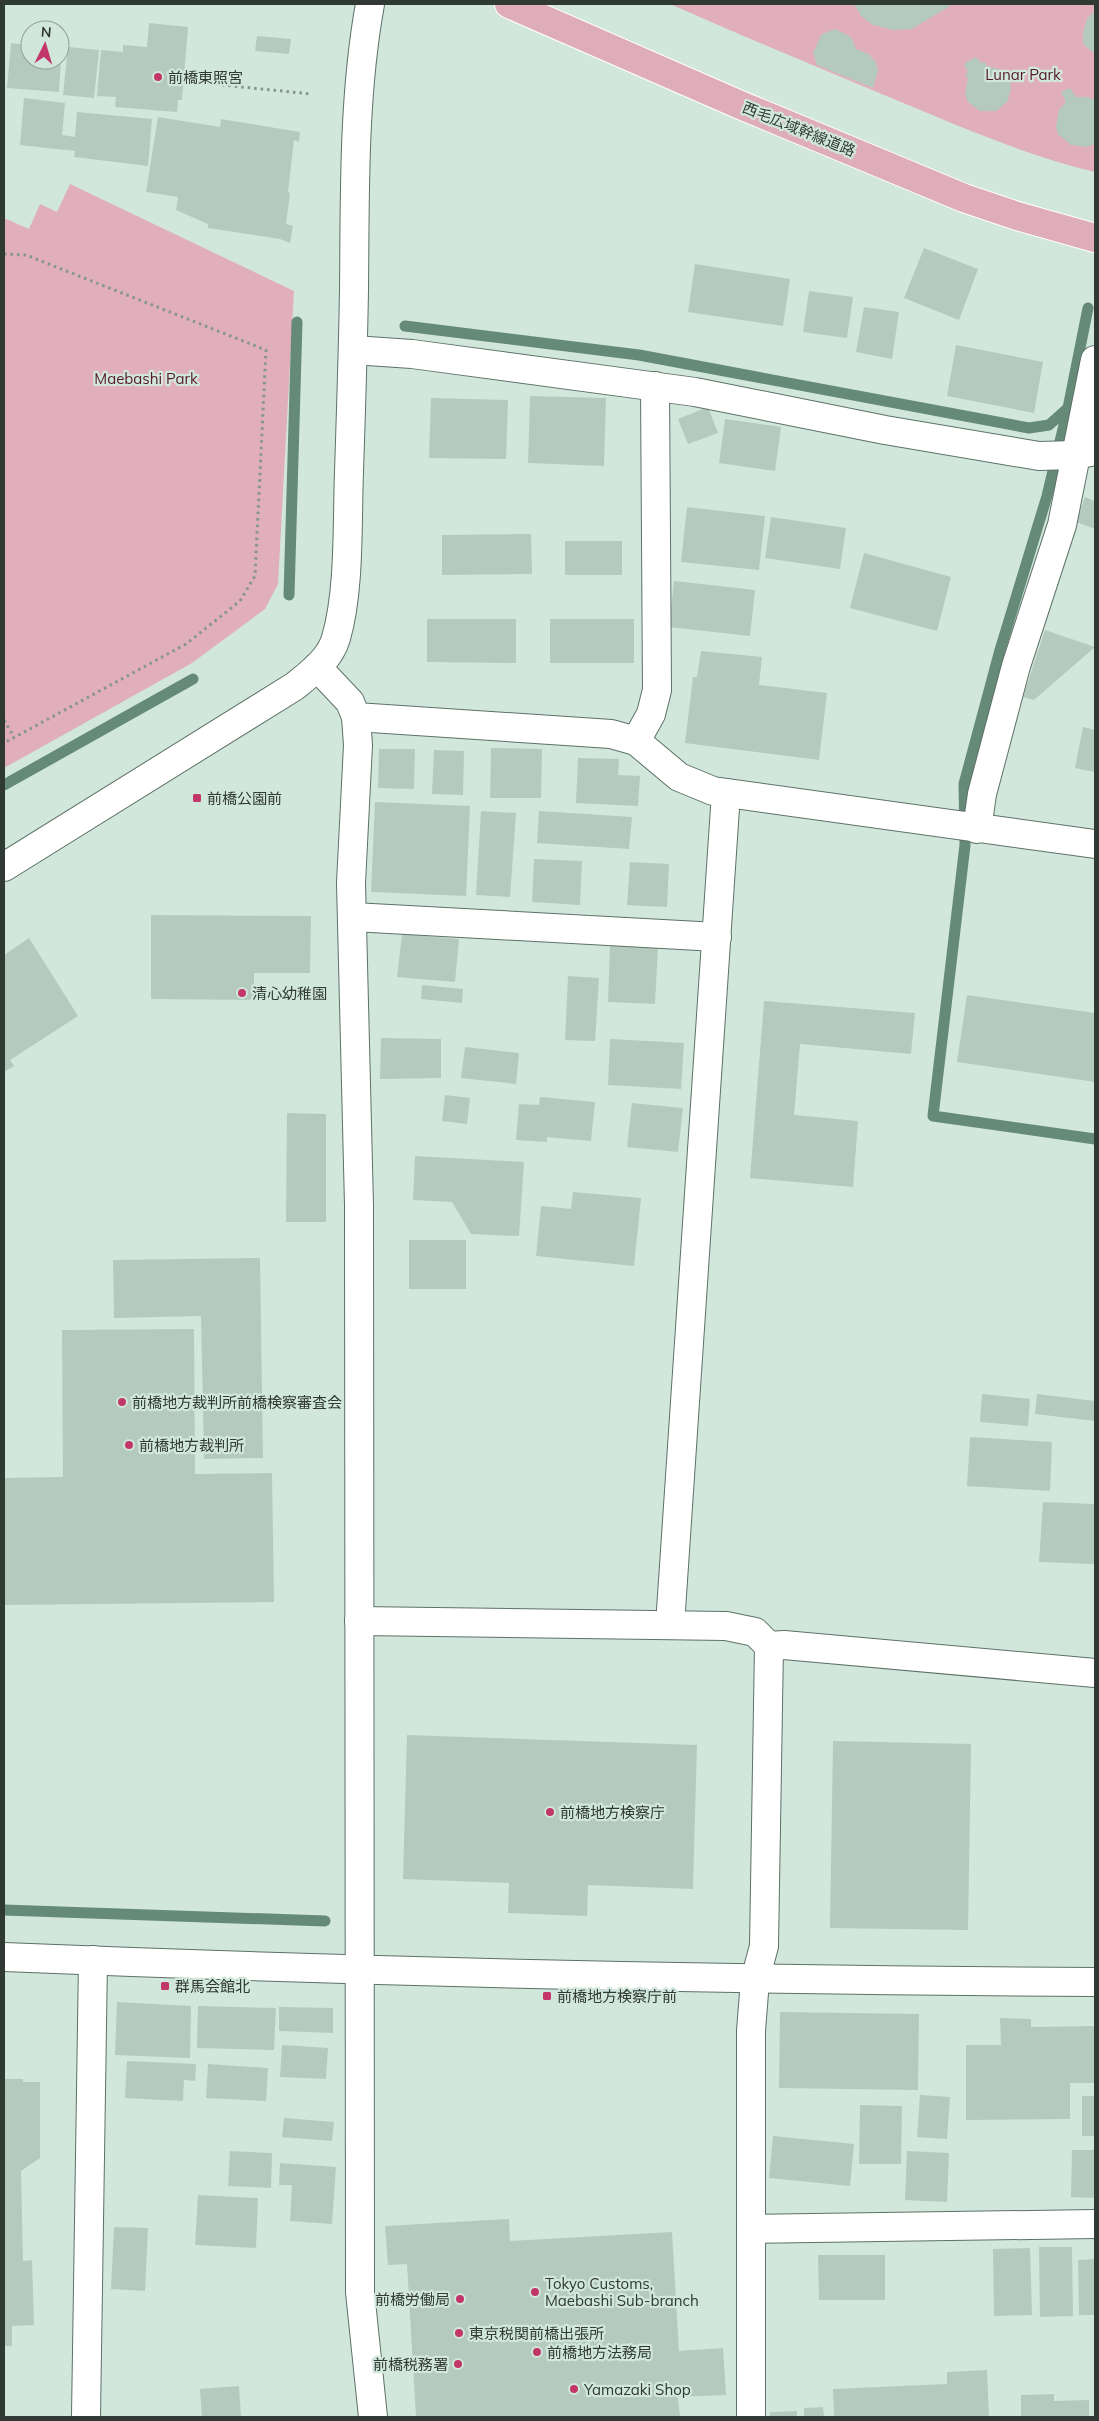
<svg xmlns="http://www.w3.org/2000/svg" width="1099" height="2421" font-family="Mulish,'Noto Sans JP',sans-serif">
<style>
.green{fill:#e0afbb}
.lines{fill:none;stroke-linecap:round;stroke-linejoin:round}
.stream{stroke:#668a78;stroke-width:11}
.building{fill:#b5cabf}
.minor-casing{stroke:#5d7167;stroke-width:30}
.major-casing{stroke:#fff;stroke-width:30}
.path{stroke:#86958d;stroke-width:3;stroke-dasharray:2.5 4;stroke-linecap:butt}
.minor{stroke:#fff;stroke-width:28}
.major{stroke:#dfadba;stroke-width:28}
.poi-dot{fill:#c23669;stroke:#d1e7dc;stroke-width:2}
.labels{text-anchor:middle;dominant-baseline:central;stroke-width:4.5;stroke-linejoin:round;paint-order:stroke}
.park-label{font-size:15px;fill:#55192e;stroke:#d1e7dc}
.poi-label{font-size:15px;fill:#313935;stroke:#d1e7dc;text-anchor:start}
.street-label{font-size:15px;fill:#313935;stroke:#d1e7dc}
</style>
<rect width="100%" height="100%" fill="#d1e7dc"/>
<g class="green">
<path d="M670,4H1095V172C1027,156 961,127 896,100C821,69 745,37 670,4Z"/>
<path d="M70,184L294,291L278,584L265,609L192,663L4,768V218L29,229L40,204L57,212Z"/>
</g>
<g class="lines">
<g class="stream">
<path d="M405,326L639,355L1029,428L1049,425L1068,408L1088,308"/>
<path d="M1068,408L1047,496L1000,650L964,784L965,845L933,1116L1095,1139"/>
<path d="M289,595L297,322"/>
<path d="M4,785L193,679"/>
<path d="M4,1910L325,1921"/>
</g>
</g>
<g class="building">
<path d="M854,4H953L912,29L893,30L873,25L861,16Z"/>
<path d="M1095,10V54L1083,44V32L1087,19Z"/>
<path d="M149,23L188,27L182,100H178L177,112L115,107L116,97L97,96L101,50L123,52V45L147,47Z"/>
<path d="M835,29L851,37L856,49L869,54L876,63L878,70L873,88L817,65L813,53L822,34Z"/>
<path d="M257,36L291,39L289,54L255,51Z"/>
<path d="M11,43L30,45V60H61L59,92L7,88Z"/>
<path d="M68,47L99,50L94,98L63,95Z"/>
<path d="M976,57L981,63L985,62L987,66L1001,70L1010,81L1011,89L1007,102L996,111H980L968,102L965,94L968,78L965,76L968,72L964,64Z"/>
<path d="M1070,88L1076,97H1088L1095,100V144L1087,147L1071,145L1058,134L1056,126L1059,110L1066,102L1061,92Z"/>
<path d="M24,98L65,103L62,135L75,137L77,112L152,119L148,166L74,157L75,151L20,145Z"/>
<path d="M158,117L220,127L221,119L300,132L299,142L294,140L288,192L290,193L286,224L293,226L290,243L280,239L208,228V224L176,210L178,197L146,192Z"/>
<path d="M924,248L978,269L959,320L904,298Z"/>
<path d="M695,264L790,279L783,326L688,312Z"/>
<path d="M809,291L853,297L847,338L803,332Z"/>
<path d="M864,307L899,312L892,359L856,352Z"/>
<path d="M956,345L1043,362L1034,413L947,396Z"/>
<path d="M530,396L606,398L604,466L528,463Z"/>
<path d="M431,398L508,400L506,459L429,458Z"/>
<path d="M708,407L718,433L688,444L678,419Z"/>
<path d="M725,419L781,427L775,471L719,463Z"/>
<path d="M1085,497L1095,501V529L1076,522Z"/>
<path d="M687,507L765,516L759,570L681,562Z"/>
<path d="M771,517L846,528L840,569L765,558Z"/>
<path d="M531,534L532,574L442,575V535Z"/>
<rect x="565" y="541" width="57" height="34"/>
<path d="M864,553L951,577L937,631L850,608Z"/>
<path d="M674,581L755,590L750,636L669,627Z"/>
<path d="M427,619H516V663L427,662Z"/>
<rect x="550" y="619" width="84" height="44"/>
<path d="M1045,630L1095,647L1034,700L1023,697Z"/>
<path d="M701,651L762,657L759,685L827,693L819,760L685,743L693,677H697Z"/>
<path d="M1083,727L1095,730V772L1075,768Z"/>
<path d="M491,748L542,749L541,798H490Z"/>
<path d="M379,749H415L414,789L378,788Z"/>
<path d="M434,750L464,751L463,795L432,794Z"/>
<path d="M578,758L619,759L618,775L640,776L638,806L576,803Z"/>
<path d="M375,802L470,806L466,896L371,892Z"/>
<path d="M481,811L516,813L510,897L476,895Z"/>
<path d="M539,811L632,817L629,849L537,843Z"/>
<path d="M534,859L582,861L580,905L532,902Z"/>
<path d="M630,862L669,864L667,907L627,905Z"/>
<path d="M151,915L311,916L310,973H254V1000L151,999Z"/>
<path d="M402,934L459,939L455,982L397,977Z"/>
<path d="M29,938L78,1016L10,1060L14,1066L4,1072V955Z"/>
<path d="M610,943L658,946L655,1004L608,1002Z"/>
<path d="M568,976L599,978L595,1041L565,1040Z"/>
<path d="M422,985L463,989L462,1003L421,999Z"/>
<path d="M967,995L1095,1013V1082L957,1062Z"/>
<path d="M764,1001L915,1013L911,1054L800,1044L794,1115L858,1121L853,1187L750,1178Z"/>
<path d="M381,1038L441,1039V1078L380,1079Z"/>
<path d="M610,1039L684,1043L681,1089L608,1085Z"/>
<path d="M465,1047L519,1053L516,1084L461,1078Z"/>
<path d="M445,1095L470,1098L467,1124L442,1121Z"/>
<path d="M540,1097L595,1102L591,1141L547,1137V1142L516,1140L519,1104L539,1105Z"/>
<path d="M632,1103L683,1108L678,1152L627,1147Z"/>
<path d="M287,1113L326,1114V1222H286Z"/>
<path d="M415,1156L524,1162L519,1236L471,1234L452,1202L413,1200Z"/>
<path d="M573,1192L641,1198L634,1266L536,1256L541,1206L571,1209Z"/>
<rect x="409" y="1240" width="57" height="49"/>
<path d="M260,1258L263,1458L204,1459L201,1316L114,1318L113,1260Z"/>
<path d="M194,1329L195,1474L272,1473L274,1602L4,1605V1478L63,1477L62,1330Z"/>
<path d="M982,1394L1030,1399L1028,1426L980,1422Z"/>
<path d="M1037,1394L1095,1401V1421L1035,1414Z"/>
<path d="M970,1437L1052,1442L1050,1491L967,1486Z"/>
<path d="M1043,1502L1095,1504V1564L1039,1562Z"/>
<path d="M407,1735L697,1745L693,1889L588,1885L587,1916L508,1913L509,1883L403,1879Z"/>
<path d="M833,1741L971,1744L968,1930L830,1928Z"/>
<path d="M117,2002L191,2006L190,2058L115,2055Z"/>
<path d="M198,2006L276,2008L274,2050L197,2048Z"/>
<path d="M279,2007L333,2008V2033L279,2031Z"/>
<path d="M780,2012L919,2014L918,2090L779,2088Z"/>
<path d="M1000,2018L1031,2019V2027L1095,2026V2083H1070V2119L966,2120V2045H1001Z"/>
<path d="M282,2045L328,2048L326,2079L280,2077Z"/>
<path d="M127,2061L196,2064L195,2081L184,2080L183,2101L125,2098Z"/>
<path d="M208,2064L268,2068L266,2101L206,2098Z"/>
<path d="M4,2079H23V2082H40V2158L21,2171L23,2261L32,2260L34,2325L12,2326V2346H4Z"/>
<path d="M920,2095L950,2097L947,2139L917,2137Z"/>
<rect x="1082" y="2096" width="13" height="40"/>
<path d="M860,2105L902,2106L901,2164H859Z"/>
<path d="M284,2118L334,2122L332,2141L282,2137Z"/>
<path d="M773,2136L854,2144L850,2186L769,2178Z"/>
<path d="M1072,2150H1095V2198L1071,2197Z"/>
<path d="M230,2151L272,2153L271,2188L228,2186Z"/>
<path d="M907,2151L949,2153L947,2202L905,2200Z"/>
<path d="M280,2163L336,2167L332,2224L290,2221L292,2185H279Z"/>
<path d="M198,2195L258,2198L256,2248L195,2245Z"/>
<path d="M509,2219L510,2241L672,2232L679,2351L723,2348L726,2395L678,2397L680,2417H416L407,2264L388,2265L385,2226Z"/>
<path d="M114,2227L148,2228L145,2291L111,2289Z"/>
<path d="M1039,2247H1072L1073,2316L1040,2317Z"/>
<path d="M1030,2248L1032,2315L994,2316L993,2249Z"/>
<path d="M818,2255H885V2300H819Z"/>
<path d="M1095,2259V2315H1079L1078,2260Z"/>
<path d="M987,2370L989,2417H834L833,2389L947,2384V2372Z"/>
<path d="M239,2386L241,2417H202L200,2389Z"/>
<path d="M1054,2394V2401L1089,2400V2417H1021V2395Z"/>
<path d="M823,2407L824,2417H804V2408Z"/>
<path d="M797,2411V2417H770V2412Z"/>
</g>
<g class="lines">
<g class="minor-casing">
<g id="minor">
<path d="M353,350L412,354L695,392L885,430L1039,456L1075,455L1095,451"/>
<path d="M317,667L350,702L356,717L611,734L636,741L679,777L713,791L1095,844"/>
<path d="M356,717L358,745L351,883L359,1205L360,2292L373,2417"/>
<path d="M636,741L651,714L657,690L655,386"/>
<path d="M977,829L982,794L1016,666L1062,525L1095,360"/>
<path d="M4,867L295,686C312,672 330,659 336,638C350,590 347,522 349,472C351,411 353,351 354,290C355,195 353,98 370,4"/>
<path d="M353,917L717,937"/>
<path d="M359,1621L726,1626L755,1632L769,1646L764,1946L755,1980L751,2031V2417"/>
<path d="M670,1625L726,793"/>
<path d="M769,1646L784,1645L1095,1673"/>
<path d="M4,1957C367,1972 731,1980 1095,1982"/>
<path d="M751,2229L1095,2224"/>
<path d="M86,2417L93,1960"/>
</g>
</g>
<g class="major-casing">
<path id="major" d="M509,4L738,104L964,198L1017,216L1095,238"/>
</g>
<g class="path">
<path d="M183,81L311,94"/>
<path d="M4,254L26,255L266,350L255,576L240,601L186,644L4,743"/>
<path d="M4,720L14,737"/>
</g>
<use href="#minor" class="minor"/>
<use href="#major" class="major"/>
</g>
<g class="poi-dot">
<circle cx="158" cy="77" r="5"/>
<rect x="192" y="793" width="10" height="10" rx="2.5"/>
<circle cx="242" cy="993" r="5"/>
<circle cx="122" cy="1402" r="5"/>
<circle cx="129" cy="1445" r="5"/>
<circle cx="550" cy="1812" r="5"/>
<rect x="160" y="1981" width="10" height="10" rx="2.5"/>
<rect x="542" y="1991" width="10" height="10" rx="2.5"/>
<circle cx="535" cy="2292" r="5"/>
<circle cx="460" cy="2299" r="5"/>
<circle cx="459" cy="2333" r="5"/>
<circle cx="537" cy="2352" r="5"/>
<circle cx="458" cy="2364" r="5"/>
<circle cx="574" cy="2389" r="5"/>
</g>
<g class="labels">
<g class="park-label">
<text x="1023" y="74">Lunar Park</text>
<text x="146" y="378">Maebashi Park</text>
</g>
<g class="poi-label">
<text x="168" y="77">前橋東照宮</text>
<text x="207" y="798">前橋公園前</text>
<text x="252" y="993">清心幼稚園</text>
<text x="132" y="1402">前橋地方裁判所前橋検察審査会</text>
<text x="139" y="1445">前橋地方裁判所</text>
<text x="560" y="1812">前橋地方検察庁</text>
<text x="175" y="1986">群馬会館北</text>
<text x="557" y="1996">前橋地方検察庁前</text>
<text x="545" y="2283">Tokyo Customs,<tspan x="545" dy="17">Maebashi Sub-branch</tspan></text>
<text x="450" y="2299" text-anchor="end">前橋労働局</text>
<text x="469" y="2333">東京税関前橋出張所</text>
<text x="547" y="2352">前橋地方法務局</text>
<text x="448" y="2364" text-anchor="end">前橋税務署</text>
<text x="584" y="2389">Yamazaki Shop</text>
</g>
<g class="street-label">
<text transform="translate(799 129) rotate(22)">西毛広域幹線道路</text>
</g>
</g>
<rect width="1099" height="2421" fill="none" stroke="#313935" stroke-width="10"/>
<g transform="translate(45 45) rotate(5)"><circle r="24" fill="#d1e7dc" stroke="#91a199"/>
<path d="M0-4L9 19L0 12L-9 19Z" fill="#c23669"/>
<text y="-8" font-size="14" font-weight="bold" text-anchor="middle" fill="#313935">N</text>
</g>
</svg>
